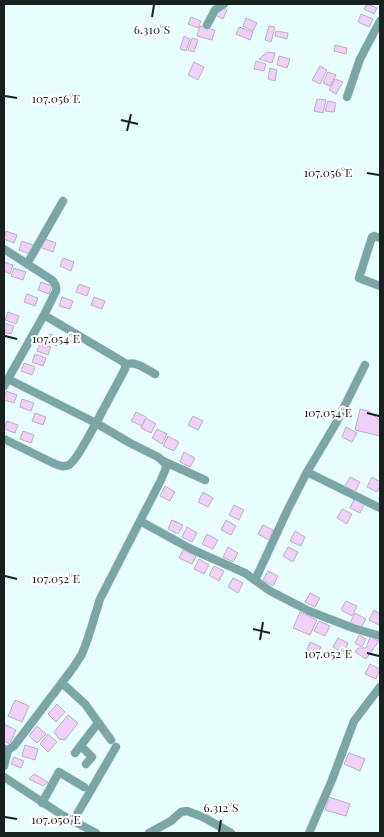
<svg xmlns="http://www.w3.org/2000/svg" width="384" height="837" font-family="'Playfair Display',serif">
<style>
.building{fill:#eed0f8;stroke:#bcb1c0}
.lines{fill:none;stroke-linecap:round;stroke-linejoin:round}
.minor-casing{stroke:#c6dada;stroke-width:9}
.minor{stroke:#7aa6a5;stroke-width:8}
.ticks{fill:none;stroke:#182020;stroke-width:2}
.ticks-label{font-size:12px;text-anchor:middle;fill:#182020;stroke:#fff;stroke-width:4;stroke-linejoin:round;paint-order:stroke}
</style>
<rect width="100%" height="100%" fill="#e7fefd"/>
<g class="building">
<path d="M367,4L377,8L374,14L364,9Z"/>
<path d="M219,6L227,10L223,19L215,15Z"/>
<path d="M361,14L373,19L369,27L358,22Z"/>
<path d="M191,17L201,21L198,28L188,24Z"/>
<path d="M246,18L257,23L253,31L243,26Z"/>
<path d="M200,26L215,30L212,40L197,36Z"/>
<path d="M269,26L275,27L271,42L265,40Z"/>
<path d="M239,27L253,32L250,40L236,34Z"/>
<path d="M276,31L288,33L287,39L275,36Z"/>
<path d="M184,36L190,39L186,51L180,49Z"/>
<path d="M192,38L198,40L194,52L188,50Z"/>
<path d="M335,45L347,48L346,54L334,51Z"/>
<path d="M267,52L275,53L272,63L259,59Z"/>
<path d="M279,56L290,59L287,68L277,65Z"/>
<path d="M256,61L266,64L264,71L254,69Z"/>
<path d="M194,62L204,67L198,80L188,75Z"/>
<path d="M320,66L327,70L320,84L312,80Z"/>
<path d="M270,68L277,70L275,81L268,79Z"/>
<path d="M328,72L336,75L330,86L323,83Z"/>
<path d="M335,79L343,82L336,94L329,90Z"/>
<path d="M317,99L326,100L323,113L314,111Z"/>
<path d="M328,101L336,103L334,112L325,111Z"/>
<path d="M6,231L17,235L14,243L4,239Z"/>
<path d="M45,239L56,243L53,252L42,248Z"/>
<path d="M22,241L33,245L30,254L19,250Z"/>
<path d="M63,258L74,262L71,271L60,266Z"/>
<path d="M4,262L13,265L10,274L4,271Z"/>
<path d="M14,268L26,272L23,280L11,276Z"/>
<path d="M41,282L52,286L49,294L38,290Z"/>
<path d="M79,284L90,288L87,296L76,292Z"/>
<path d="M27,294L38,298L35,306L24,302Z"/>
<path d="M62,297L73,301L70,309L59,306Z"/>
<path d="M94,297L105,301L102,309L91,305Z"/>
<path d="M8,312L19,316L16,324L5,320Z"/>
<path d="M4,323L14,326L11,334L4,332Z"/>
<path d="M50,334L61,338L58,346L47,342Z"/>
<path d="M40,343L51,347L48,355L37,351Z"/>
<path d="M35,354L46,358L43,366L32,362Z"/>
<path d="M24,363L35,367L32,375L21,371Z"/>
<path d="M6,391L17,395L14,403L4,400Z"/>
<path d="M22,399L34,403L31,411L20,407Z"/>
<path d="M360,409L368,411L379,420L380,422V436L355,430Z"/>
<path d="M136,412L146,417L142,426L131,421Z"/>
<path d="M35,413L46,417L43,425L32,421Z"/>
<path d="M193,416L203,421L198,430L188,425Z"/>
<path d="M146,418L156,424L151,433L141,428Z"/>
<path d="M7,421L18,425L15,433L4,429Z"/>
<path d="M346,427L357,433L352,442L342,437Z"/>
<path d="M157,429L167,434L162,444L152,438Z"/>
<path d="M23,431L34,435L31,443L20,439Z"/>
<path d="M168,436L179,442L174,451L163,446Z"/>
<path d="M184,452L195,458L190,467L180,462Z"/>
<path d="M350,477L360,482L355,492L345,486Z"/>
<path d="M372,477L380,482V486L377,492L367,487Z"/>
<path d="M165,486L175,492L170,501L160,496Z"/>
<path d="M203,492L213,498L208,507L198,502Z"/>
<path d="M355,498L365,503L360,513L350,508Z"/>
<path d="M234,505L244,510L239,520L229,515Z"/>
<path d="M342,509L352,514L347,524L337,518Z"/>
<path d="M172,520L183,525L178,534L168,529Z"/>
<path d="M226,520L236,526L231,535L221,530Z"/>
<path d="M263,525L273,530L269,540L258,534Z"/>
<path d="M187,527L197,533L192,542L182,537Z"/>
<path d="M295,531L305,537L301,546L290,541Z"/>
<path d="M207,534L218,540L213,549L202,544Z"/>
<path d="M228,547L238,553L233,562L223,557Z"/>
<path d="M288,547L298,552L293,562L283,556Z"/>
<path d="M183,550L196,556L192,564L179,558Z"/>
<path d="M199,559L209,565L204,574L194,569Z"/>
<path d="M214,566L224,571L219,581L209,575Z"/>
<path d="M268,571L278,576L273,586L263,580Z"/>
<path d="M233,578L243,583L238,593L228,587Z"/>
<path d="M310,593L320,598L315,607L305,602Z"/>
<path d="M346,601L357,606L352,616L341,610Z"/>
<path d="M374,610L380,614L379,625L369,620Z"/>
<path d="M300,612L317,620L310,635L293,628Z"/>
<path d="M355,613L366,619L361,628L350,623Z"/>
<path d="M319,621L330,626L325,636L314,631Z"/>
<path d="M359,635L366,639L362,647L355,643Z"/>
<path d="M370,637L379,641L366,659L355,652L358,648H366Z"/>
<path d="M338,638L348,643L344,653L333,647Z"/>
<path d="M310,642L321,647L316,657L306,652Z"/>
<path d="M370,664L380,669L376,679L365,674Z"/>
<path d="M15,700L29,706L22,722L8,716Z"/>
<path d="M57,704L65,712L56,722L48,714Z"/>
<path d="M68,715L78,723L65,740L59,739L54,732Z"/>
<path d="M4,724L16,730L10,744L4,741Z"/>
<path d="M37,726L46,734L37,743L29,736Z"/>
<path d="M48,734L57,742L48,752L40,744Z"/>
<path d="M25,745L38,749L35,760L22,756Z"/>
<path d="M349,753L365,759L360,771L344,764Z"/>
<path d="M14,757L24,761L21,768L11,764Z"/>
<path d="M34,774L48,782L43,786L29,779Z"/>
<path d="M329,797L350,804L346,816L325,810Z"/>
</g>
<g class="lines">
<g class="minor-casing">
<g id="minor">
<path d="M207,25L215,10L224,4"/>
<path d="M347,97L360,59L380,21"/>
<path d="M380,238L374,236L372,237L359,278L380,286"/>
<path d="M4,249L52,280C55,284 57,286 56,291L44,315L125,363V369L96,423L130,443L158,457L166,464V468L161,480L100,599L88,638L82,654L73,668L14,746L8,750L4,749"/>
<path d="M27,264L63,201"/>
<path d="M125,365C135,360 146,369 155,374"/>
<path d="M4,386L44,315"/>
<path d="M4,439L53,463C58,465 63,468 69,465C77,460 91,432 96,423L8,379"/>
<path d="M163,461L205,480"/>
<path d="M307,472L380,508"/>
<path d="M140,521L191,549L245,573L270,591L309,611L353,628L380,636"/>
<path d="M255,580L288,509L307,472L335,425L365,365"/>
<path d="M62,683L85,704L111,740"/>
<path d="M81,746L92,757L86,764"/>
<path d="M75,753L98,723"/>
<path d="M4,766L8,750"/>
<path d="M4,777L62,815L96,833"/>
<path d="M42,803L59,772L84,787"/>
<path d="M73,821L116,747"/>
<path d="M149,833L171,821L181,812L187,811L203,817L231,833"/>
<path d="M309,833L332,780L354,721L380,687"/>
</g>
</g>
<use href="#minor" class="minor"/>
</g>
<path class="ticks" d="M152,17L154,5M5,96L17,98M121,120L138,124M127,131L131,114M367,173L379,175M5,336L17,339M367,413L379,416M5,576L17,579M253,629L270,633M260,640L263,622M367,653L379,656M5,817L17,819M219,832L221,820"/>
<g class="ticks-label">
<text x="152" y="34">6.310°S</text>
<text x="56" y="103">107.056°E</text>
<text x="328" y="177">107.056°E</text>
<text x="56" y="343">107.054°E</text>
<text x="328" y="417">107.054°E</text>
<text x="56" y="583">107.052°E</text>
<text x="328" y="658">107.052°E</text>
<text x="221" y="812">6.312°S</text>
<text x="56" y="824">107.050°E</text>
</g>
<rect width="384" height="837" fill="none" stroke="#182020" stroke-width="10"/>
</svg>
